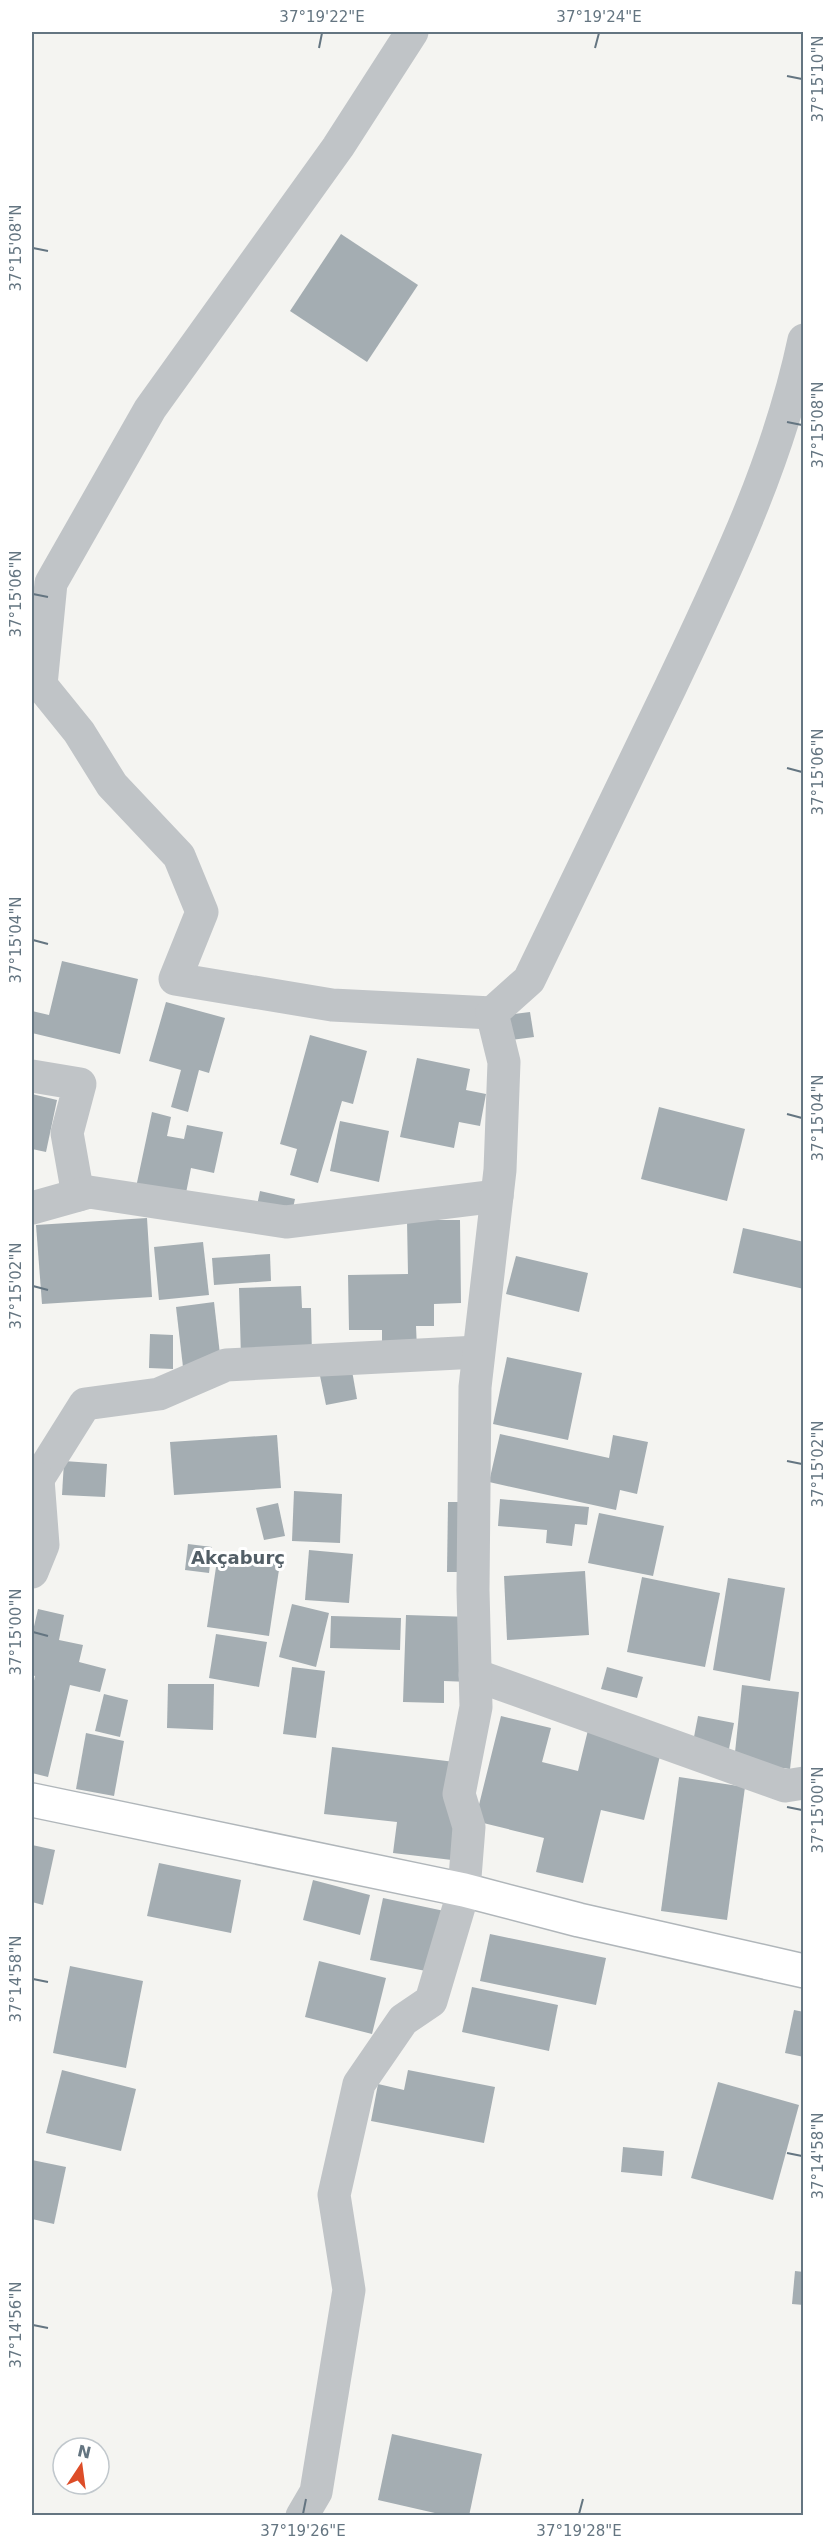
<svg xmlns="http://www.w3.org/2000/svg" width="835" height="2547" font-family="'DejaVu Sans',sans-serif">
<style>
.building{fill:#a4adb2}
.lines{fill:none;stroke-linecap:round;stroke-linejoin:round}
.secondary-casing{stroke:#b0b6ba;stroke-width:36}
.street{stroke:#c0c4c7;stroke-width:33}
.secondary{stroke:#fff;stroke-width:33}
.ticks{fill:none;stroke:#647581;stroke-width:2}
.labels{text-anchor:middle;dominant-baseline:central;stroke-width:6;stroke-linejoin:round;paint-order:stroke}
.quarter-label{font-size:18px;font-weight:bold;fill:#525e66;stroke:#fff}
.neatline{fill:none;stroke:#647581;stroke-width:2}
.ticks-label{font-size:15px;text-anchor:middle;fill:#647581}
</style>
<rect width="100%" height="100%" fill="#f4f4f1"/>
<g class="building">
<path d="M341,234L418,285L367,362L290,311Z"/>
<path d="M62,961L138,979L120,1054L32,1033V1011L49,1015Z"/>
<path d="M166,1002L225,1018L209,1073L199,1070L188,1112L171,1107L181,1070L149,1061Z"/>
<path d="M530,1012L534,1037L511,1040L507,1015Z"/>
<path d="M310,1035L367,1051L353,1104L342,1101L318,1183L290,1175L297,1149L280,1144Z"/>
<path d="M417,1058L470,1069L466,1090L486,1094L480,1126L459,1122L454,1148L400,1137Z"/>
<path d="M32,1094L57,1100L46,1152L32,1149Z"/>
<path d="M659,1107L745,1129L727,1201L641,1179Z"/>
<path d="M152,1112L171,1117L167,1136L184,1139L187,1125L223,1132L214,1173L191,1168L184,1203L135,1192Z"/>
<path d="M340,1121L389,1131L379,1182L330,1171Z"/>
<path d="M260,1191L295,1199L291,1217L256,1210Z"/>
<path d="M147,1218L152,1297L42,1304L36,1225Z"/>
<path d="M407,1220H460L461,1303L434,1304V1326H416L417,1349H382V1330H349L348,1275L408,1274Z"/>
<path d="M743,1228L804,1242V1289L733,1273Z"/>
<path d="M203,1242L209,1295L159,1300L154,1247Z"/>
<path d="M270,1254L271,1281L214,1285L212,1258Z"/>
<path d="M516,1256L588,1273L579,1312L506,1294Z"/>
<path d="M301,1286L302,1308H311L312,1357L241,1358L239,1288Z"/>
<path d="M214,1302L221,1363L183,1367L176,1307Z"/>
<path d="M150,1334L173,1335V1369L149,1368Z"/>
<path d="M507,1357L582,1373L568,1440L493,1424Z"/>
<path d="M351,1365L357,1399L326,1405L319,1371Z"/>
<path d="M500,1434L609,1458L613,1435L648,1442L637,1494L620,1490L616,1510L489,1482Z"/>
<path d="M277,1435L281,1488L174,1495L170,1442Z"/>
<path d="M64,1461L107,1464L105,1497L62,1495Z"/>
<path d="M294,1491L342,1494L340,1543L292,1541Z"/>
<path d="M500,1499L589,1507L587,1525L575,1524L572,1546L546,1543L547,1530L498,1526Z"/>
<path d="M448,1502H468L466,1572H447Z"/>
<path d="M278,1503L285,1536L264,1540L256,1508Z"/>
<path d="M599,1513L664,1526L653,1576L588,1563Z"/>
<path d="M188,1544L212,1547L209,1573L185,1570Z"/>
<path d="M309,1550L353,1554L349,1603L305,1600Z"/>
<path d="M218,1554L280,1563L269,1636L207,1627Z"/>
<path d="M585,1571L589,1635L507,1640L504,1576Z"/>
<path d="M642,1577L720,1593L705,1667L627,1652Z"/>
<path d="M728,1578L785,1588L770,1681L713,1670Z"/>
<path d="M292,1604L329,1613L316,1667L279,1657Z"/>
<path d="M38,1609L64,1615L59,1640L83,1645L79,1662L106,1669L100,1692L70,1685L48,1777L32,1773V1690L35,1676L32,1675V1635Z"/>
<path d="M406,1615L472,1617L470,1682L444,1681V1703L403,1702Z"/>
<path d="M331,1616L401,1618L400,1650L330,1648Z"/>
<path d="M216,1634L267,1642L259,1687L209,1678Z"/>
<path d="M292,1667L325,1671L316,1738L283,1734Z"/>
<path d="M607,1667L643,1677L637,1698L601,1689Z"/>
<path d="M168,1684H214L213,1730L167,1728Z"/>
<path d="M742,1685L799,1692L790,1769L734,1762Z"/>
<path d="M104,1694L128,1700L120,1737L95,1731Z"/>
<path d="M501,1716L551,1728L542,1762L578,1771L588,1730L662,1748L644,1820L601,1810L583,1883L536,1872L544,1838L475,1821Z"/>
<path d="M698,1716L734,1723L729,1749L693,1742Z"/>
<path d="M86,1733L124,1741L114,1796L76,1789Z"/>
<path d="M332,1747L463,1763L452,1860L393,1853L397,1822L324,1814Z"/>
<path d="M679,1777L745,1787L727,1920L661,1911Z"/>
<path d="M32,1845L55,1850L43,1905L32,1902Z"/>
<path d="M159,1863L241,1880L231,1933L147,1916Z"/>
<path d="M313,1880L370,1895L360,1935L303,1920Z"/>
<path d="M383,1898L449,1912L436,1973L370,1960Z"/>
<path d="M490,1934L606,1958L596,2005L480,1981Z"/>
<path d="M319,1961L386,1978L372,2034L305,2017Z"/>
<path d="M70,1966L143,1981L126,2068L53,2053Z"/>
<path d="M472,1987L558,2005L549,2051L462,2032Z"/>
<path d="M794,2010L804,2012V2057L785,2053Z"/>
<path d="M62,2070L136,2089L121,2151L46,2133Z"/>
<path d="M408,2070L495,2087L484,2143L371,2121L378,2084L404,2090Z"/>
<path d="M718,2082L799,2105L773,2200L691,2178Z"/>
<path d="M623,2147L664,2151L662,2176L621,2172Z"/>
<path d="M32,2160L66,2167L54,2224L32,2219Z"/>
<path d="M795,2271L804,2272V2305L792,2304Z"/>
<path d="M392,2434L482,2454L469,2516H448L378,2500Z"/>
</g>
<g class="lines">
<g class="secondary-casing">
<path id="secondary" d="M32,1800L464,1890L579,1920L804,1971"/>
</g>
<g class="street">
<path d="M412,32L338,147L150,409L51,583L41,685L79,732L112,785L179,856L202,912L175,979L332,1005L492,1013"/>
<path d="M32,1076L80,1084L67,1133L78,1195"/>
<path d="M32,1208L89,1192L286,1222L497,1196"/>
<path d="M32,1479H38L85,1404L159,1394L226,1365L478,1352"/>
<path d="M32,1572L43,1545L38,1479"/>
<path d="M475,1675L785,1786L804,1783"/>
<path d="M302,2516L316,2492L349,2290L334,2195L359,2084L403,2020L431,2001L464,1890L469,1827L459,1794L476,1707L473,1590L475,1387L500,1170L504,1062L492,1013L529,980C576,882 623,784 671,686C724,574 778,463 804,340"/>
</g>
<use href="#secondary" class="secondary"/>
</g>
<path class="ticks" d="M319,48L322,33M595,48L599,33M787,76L802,79M33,248L48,251M787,422L802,425M33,594L48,597M787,768L802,772M33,940L48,944M787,1114L802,1118M33,1286L48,1290M787,1461L802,1464M33,1632L48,1636M787,1807L802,1810M33,1979L48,1982M787,2153L802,2156M33,2325L48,2328M303,2514L306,2499M579,2514L583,2499"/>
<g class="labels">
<g class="quarter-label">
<text x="238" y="1557">Akçaburç</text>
</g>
</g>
<rect width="835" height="2547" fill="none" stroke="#ffffff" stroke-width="66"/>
<g transform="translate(81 2466) rotate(13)"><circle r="28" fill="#ffffff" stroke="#c1c8cd" stroke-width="1.5"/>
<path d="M0-4.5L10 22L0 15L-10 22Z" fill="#dd4d28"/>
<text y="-9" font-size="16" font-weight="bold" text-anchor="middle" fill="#647581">N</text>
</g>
<rect x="33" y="33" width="769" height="2481" class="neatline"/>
<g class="ticks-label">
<text x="322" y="22">37°19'22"E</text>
<text x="599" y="22">37°19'24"E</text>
<text transform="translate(818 79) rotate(-90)" y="5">37°15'10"N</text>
<text transform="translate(16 248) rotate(-90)" y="5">37°15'08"N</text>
<text transform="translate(818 425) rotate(-90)" y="5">37°15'08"N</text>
<text transform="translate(16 594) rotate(-90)" y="5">37°15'06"N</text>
<text transform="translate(818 772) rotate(-90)" y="5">37°15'06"N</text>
<text transform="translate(16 940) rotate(-90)" y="5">37°15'04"N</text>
<text transform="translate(818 1118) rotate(-90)" y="5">37°15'04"N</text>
<text transform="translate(16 1286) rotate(-90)" y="5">37°15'02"N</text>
<text transform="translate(818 1464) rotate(-90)" y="5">37°15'02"N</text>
<text transform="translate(16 1632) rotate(-90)" y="5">37°15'00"N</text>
<text transform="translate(818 1810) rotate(-90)" y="5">37°15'00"N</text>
<text transform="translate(16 1979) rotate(-90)" y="5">37°14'58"N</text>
<text transform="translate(818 2156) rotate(-90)" y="5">37°14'58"N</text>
<text transform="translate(16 2325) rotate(-90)" y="5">37°14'56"N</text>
<text x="303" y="2536">37°19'26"E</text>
<text x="579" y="2536">37°19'28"E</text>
</g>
</svg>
